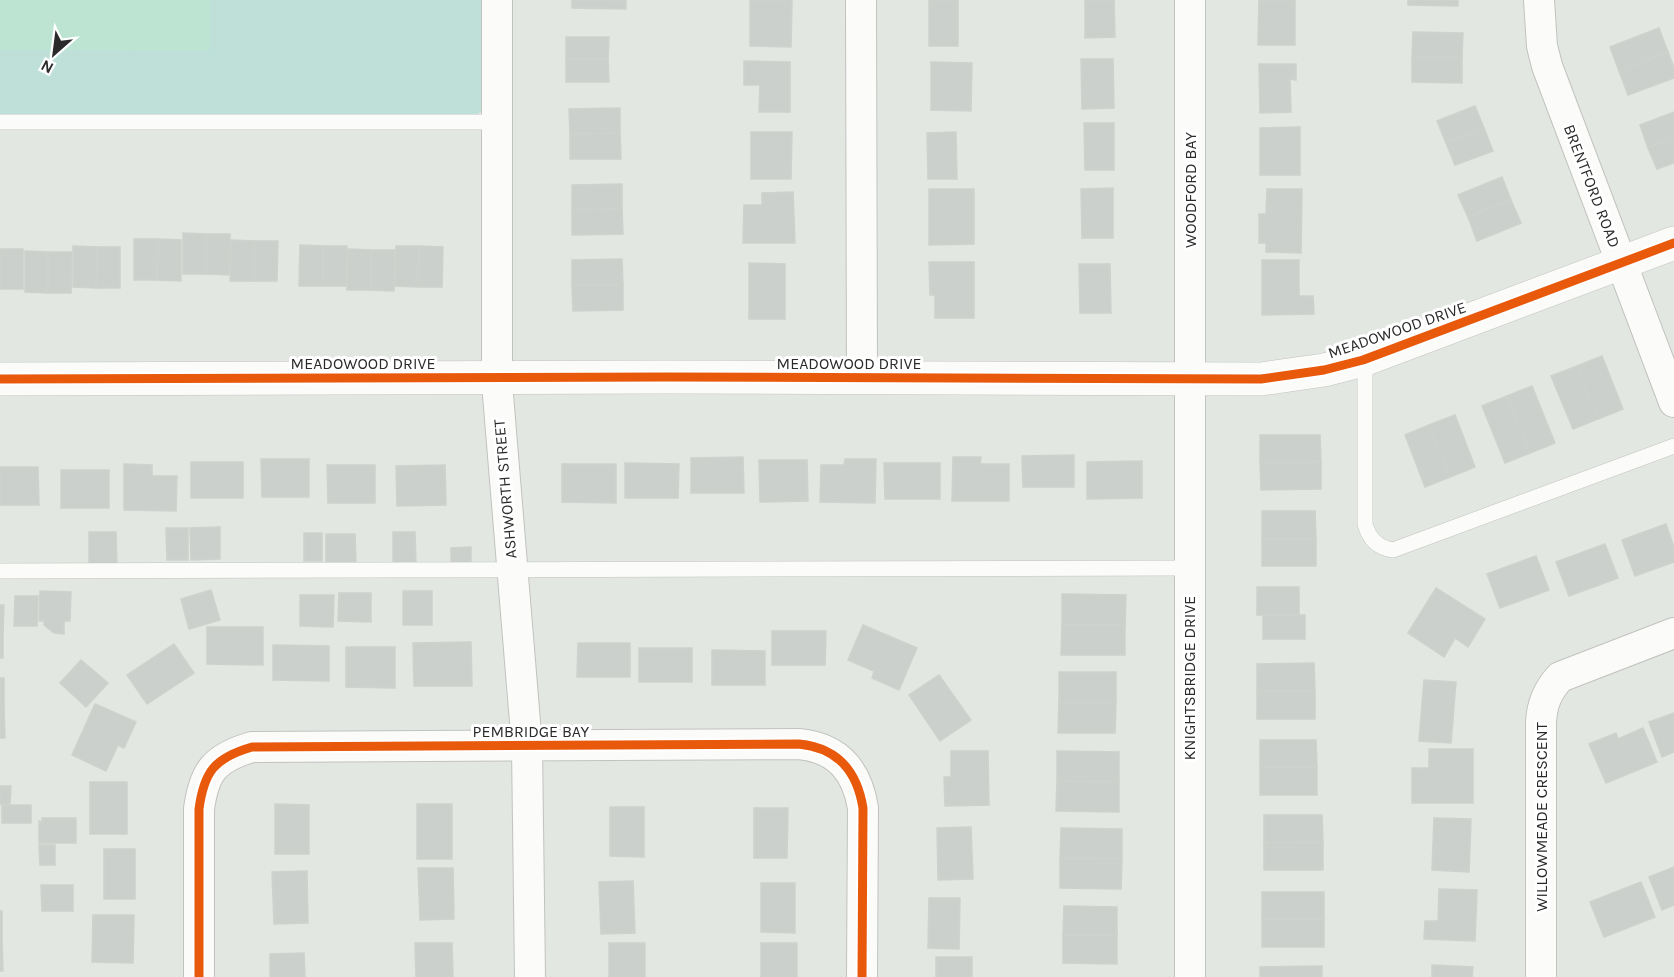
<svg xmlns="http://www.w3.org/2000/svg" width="1674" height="977" font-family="Karla,sans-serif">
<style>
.green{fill:#bee0d9}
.pitch{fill:#bde4d3}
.building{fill:#ccd0cc;stroke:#ced2cd;stroke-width:1.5}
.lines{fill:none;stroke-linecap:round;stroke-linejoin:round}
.service-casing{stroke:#c2c2c1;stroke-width:16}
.minor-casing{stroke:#c2c2c1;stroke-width:32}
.tertiary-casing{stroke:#c2c2c1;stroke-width:34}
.service{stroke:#fbfbfa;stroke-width:15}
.minor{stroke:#fbfbfa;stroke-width:30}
.tertiary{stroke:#fbfbfa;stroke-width:33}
.cycleway-casing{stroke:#fff;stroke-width:13}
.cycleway{stroke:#e8590c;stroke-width:9}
.labels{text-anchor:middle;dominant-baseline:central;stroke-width:6;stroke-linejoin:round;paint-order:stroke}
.street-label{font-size:16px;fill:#2a2a2a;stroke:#fff}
</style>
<rect width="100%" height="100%" fill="#e2e7e1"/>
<path class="green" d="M0,0H483L484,108L476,116H0Z"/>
<path class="pitch" d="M0,0H210V51L0,50Z"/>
<g class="building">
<path d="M572,0H626V9L572,8Z"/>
<path d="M750,0H792L791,47L750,46Z"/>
<rect x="929" y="0" width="29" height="46"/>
<path d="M1085,0H1114L1115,37L1085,38Z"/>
<path d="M1259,0H1295V45H1258Z"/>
<path d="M1408,0H1458V6L1408,5Z"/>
<path d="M1659,28L1668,52L1619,71L1610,47Z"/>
<path d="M1413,32L1463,33L1462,58L1412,57Z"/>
<path d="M566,37H609L608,59H566Z"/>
<path d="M1668,52L1674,68V78L1628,95L1619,71Z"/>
<path d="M1412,57L1462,58V83L1412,82Z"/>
<path d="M566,59H608L609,82H566Z"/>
<path d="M1081,59H1113L1114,108L1082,109Z"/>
<path d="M744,61L790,62V112H759L760,85H744Z"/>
<path d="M931,62L972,63L971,111L931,110Z"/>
<path d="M1259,64H1296V80L1290,79L1291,112L1260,113Z"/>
<path d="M1475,106L1484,128L1446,143L1437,121Z"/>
<path d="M620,108V133L570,134L569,109Z"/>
<path d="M1674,112V137L1648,148L1640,125Z"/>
<path d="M1084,123H1114V170H1085Z"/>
<path d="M1300,127V175H1260V128Z"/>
<path d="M1484,128L1493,151L1455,165L1446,143Z"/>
<path d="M751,132H792L791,179H751Z"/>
<path d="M956,132L957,179H928L927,133Z"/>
<path d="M620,133L621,159H570V134Z"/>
<path d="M1674,137V163L1657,169L1648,148Z"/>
<path d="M1502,177L1511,200L1468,217L1458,195Z"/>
<path d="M622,184V209L572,210V185Z"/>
<path d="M1113,188V238H1082L1081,189Z"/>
<path d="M929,189H974V244L929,245Z"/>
<path d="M1267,189H1302L1301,253L1266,252V243H1259V214H1266Z"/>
<path d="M793,192L795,243H743L744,205H762V193Z"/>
<path d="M1511,200L1521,223L1477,241L1468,217Z"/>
<path d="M622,209L623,234L572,235V210Z"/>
<path d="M183,233L206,234V274H183Z"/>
<path d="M206,234H230L229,275L206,274Z"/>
<path d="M134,239H158L157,280H134Z"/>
<path d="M158,239L181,240V281L157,280Z"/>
<path d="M231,240L254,241V281H230Z"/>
<path d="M254,241H278L277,281H254Z"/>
<path d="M300,245L323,246V286H299Z"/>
<path d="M73,246L97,247L96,288L73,287Z"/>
<path d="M323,246H347L346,286H323Z"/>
<path d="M396,246H419L418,287L395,286Z"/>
<path d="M419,246L443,247L442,287H418Z"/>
<path d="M97,247H120V288H96Z"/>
<rect x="0" y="249" width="23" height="40"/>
<path d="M348,249L371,250V290H347Z"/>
<path d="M371,250H395L394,291L371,290Z"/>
<path d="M25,251L48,252V293L25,292Z"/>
<path d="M48,252H72L71,293H48Z"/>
<path d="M622,259L623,285H572V260Z"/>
<path d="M1262,260H1299V296H1313L1314,314L1262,315Z"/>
<path d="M929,262H974V318H935V295H930Z"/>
<path d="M749,263L785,264V319H749Z"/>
<path d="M1079,264H1110L1111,313H1080Z"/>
<path d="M572,285H623V310L573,311Z"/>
<path d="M1602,356L1623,409L1598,419L1577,366Z"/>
<path d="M1577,366L1598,419L1573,429L1551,376Z"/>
<path d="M1532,386L1555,443L1530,453L1507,396Z"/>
<path d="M1507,396L1530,453L1505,463L1482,406Z"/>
<path d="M1455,415L1475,467L1450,477L1429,425Z"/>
<path d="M1429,425L1450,477L1425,487L1405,435Z"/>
<path d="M1260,435H1320L1321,462L1260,463Z"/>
<path d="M1074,455V487H1023L1022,456Z"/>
<path d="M743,457L744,493H691V458Z"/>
<path d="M953,457H981L980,464H1009V501H952Z"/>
<path d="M261,459H309V497H262Z"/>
<path d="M845,459H876L875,503L820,502L821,465H844Z"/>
<path d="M759,460H807L808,501L760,502Z"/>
<path d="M1142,461V498L1087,499V462Z"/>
<rect x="191" y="462" width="52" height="36"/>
<path d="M1321,462V489L1261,490L1260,463Z"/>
<path d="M625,463L679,464L678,498H625Z"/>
<path d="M884,463H940V499H885Z"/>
<path d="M124,464L152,465V476H177L176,511L124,510Z"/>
<path d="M562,464H616V503L562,502Z"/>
<path d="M327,465H375V503H328Z"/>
<path d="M445,465L446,505L397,506L396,466Z"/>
<path d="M0,467H38L39,505H0Z"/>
<rect x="61" y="470" width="48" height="38"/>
<path d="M1262,511H1315L1316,539H1262Z"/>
<path d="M1666,524L1674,547V562L1635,576L1622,540Z"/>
<path d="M220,527V559L191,560L190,528Z"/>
<path d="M166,528H188V560H167Z"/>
<path d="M89,532H116L117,566H89Z"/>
<path d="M393,532H415L416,565L393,566Z"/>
<rect x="304" y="533" width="18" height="28"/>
<path d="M326,534H355L356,562L326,563Z"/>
<rect x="1262" y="539" width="54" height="27"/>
<path d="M1605,544L1618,578L1569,596L1556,562Z"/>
<path d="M471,547V564H451V548Z"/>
<path d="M1536,556L1549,590L1500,608L1487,574Z"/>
<rect x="1257" y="587" width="42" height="28"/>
<path d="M1436,588L1485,619L1468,647L1455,638L1444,657L1408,633Z"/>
<path d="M211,590L220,620L189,629L181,599Z"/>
<path d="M40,591L71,592L70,621H64V634L54,633L44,625V621H39Z"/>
<rect x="403" y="591" width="29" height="34"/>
<path d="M339,593H371V622L338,621Z"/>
<path d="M1062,594L1126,595L1125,625H1062Z"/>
<path d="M300,595H334L333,627L300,626Z"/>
<path d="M15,596H38L37,626H14Z"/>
<path d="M0,605H4L3,631H0Z"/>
<rect x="1263" y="615" width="42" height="24"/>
<path d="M863,625L917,648L899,690L872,678L874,671L848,660Z"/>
<path d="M1062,625H1125V655H1061Z"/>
<path d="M207,627H263V665L207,664Z"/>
<rect x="0" y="631" width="3" height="27"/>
<path d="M772,631H826L825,665H772Z"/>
<path d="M471,642L472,686H414L413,643Z"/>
<path d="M578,643H630V677H577Z"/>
<path d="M174,644L194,673L147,704L127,675Z"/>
<path d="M273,645L329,646V681L273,680Z"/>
<path d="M346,647H395V688L346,687Z"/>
<rect x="639" y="648" width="53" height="34"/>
<path d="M712,650L765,651V685H712Z"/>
<path d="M81,660L108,683L86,707L60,683Z"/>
<path d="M1314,663L1315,691H1257V664Z"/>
<path d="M1059,672H1116V703L1059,702Z"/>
<path d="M939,675L971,720L940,741L909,695Z"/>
<rect x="0" y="678" width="4" height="30"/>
<path d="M1424,680L1456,682L1451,743L1419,741Z"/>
<rect x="1257" y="691" width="58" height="28"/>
<path d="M1059,702L1116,703L1115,733H1058Z"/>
<path d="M95,704L136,722L124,748L118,745L106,771L72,755Z"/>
<path d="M0,708H4L5,738H0Z"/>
<path d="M1674,713V752L1662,757L1649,722Z"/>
<path d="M1643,728L1657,762L1606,783L1589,744L1616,733L1618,739Z"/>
<path d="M1260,740H1316L1317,767H1260Z"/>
<path d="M1429,749H1473V803H1412V768H1429Z"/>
<path d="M951,751H988L989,805L945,806L944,777H951Z"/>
<path d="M1057,751L1119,752V782L1057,781Z"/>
<rect x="1260" y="767" width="57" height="28"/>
<path d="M1057,781L1119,782V812L1056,811Z"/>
<rect x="90" y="782" width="37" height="52"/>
<path d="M0,786H11L10,804H0Z"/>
<path d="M275,804L309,805V854H275Z"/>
<rect x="417" y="804" width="35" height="55"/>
<rect x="2" y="805" width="29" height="18"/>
<path d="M610,807H644V857L610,856Z"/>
<path d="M754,808H788L787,858H754Z"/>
<path d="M1264,815H1322L1323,842L1264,843Z"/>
<path d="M42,818H76V843H39V821L42,822Z"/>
<path d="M1434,818L1471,819L1469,872L1432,870Z"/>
<path d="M971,827L973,879L938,880L937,828Z"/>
<path d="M1061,828L1122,829V859L1060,858Z"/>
<path d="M1323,842V870H1264V843Z"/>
<path d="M39,845H55V865H40Z"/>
<rect x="104" y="849" width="31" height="50"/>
<path d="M1060,858L1122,859L1121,889L1060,888Z"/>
<path d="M1674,867V905L1662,910L1649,877Z"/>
<path d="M418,868H453L454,919L420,920Z"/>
<path d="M307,871L308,923L274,924L272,872Z"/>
<path d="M633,881L635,933L601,934L599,882Z"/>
<path d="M1641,882L1655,917L1604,937L1590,902Z"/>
<path d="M761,883H795V933L761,932Z"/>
<path d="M41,885H73V911H42Z"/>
<path d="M1439,889L1477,890L1475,941L1424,939L1425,921H1438Z"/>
<rect x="1262" y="892" width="62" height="27"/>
<path d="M929,898H960L959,949L928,948Z"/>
<path d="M1064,906L1117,907V935H1063Z"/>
<rect x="0" y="911" width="2" height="30"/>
<path d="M93,915H134L133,963L92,962Z"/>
<rect x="1262" y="919" width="62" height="28"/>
<path d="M1063,935H1117V964L1063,963Z"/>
<path d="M0,941H2L3,971H0Z"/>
<path d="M415,943H452L453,977H416Z"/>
<rect x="609" y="943" width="36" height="34"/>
<rect x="761" y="943" width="36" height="34"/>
<path d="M304,953L305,977H270V954Z"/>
<rect x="936" y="957" width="36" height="20"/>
<path d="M1432,965L1473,967L1472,977H1432Z"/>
<path d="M1322,966V977H1260V967Z"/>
</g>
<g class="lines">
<g class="service-casing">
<g id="service">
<path d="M0,122H497"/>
<path d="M1365,359V524C1369,539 1378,548 1393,550L1674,446"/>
<path d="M0,571L1189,568"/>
</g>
</g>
<g class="minor-casing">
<g id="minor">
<path d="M497,0V383L527,746L530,977"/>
<path d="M861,0L862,378"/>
<path d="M1539,0L1542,46L1547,66L1674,402"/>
<path d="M199,977V809C204,772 214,758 252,747L799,744C838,748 857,771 863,808L862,977"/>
<path d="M1190,977V0"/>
<path d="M1541,977V722C1542,703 1548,690 1560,677L1674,633"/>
</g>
</g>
<g class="tertiary-casing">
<path id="tertiary" d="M0,379L665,377L1261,379L1324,370L1363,360L1674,243"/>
</g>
<use href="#service" class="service"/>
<use href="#minor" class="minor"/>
<use href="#tertiary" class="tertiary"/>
<g class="cycleway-casing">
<g id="cycleway">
<path d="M0,379L665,377L1261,379L1324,370L1363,360L1674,243"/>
<path d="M199,977V809C204,772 214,758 252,747L799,744C838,748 857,771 863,808L862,977"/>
</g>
</g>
<use href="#cycleway" class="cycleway"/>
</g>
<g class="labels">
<g class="street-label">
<text transform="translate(1592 186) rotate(69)">BRENTFORD ROAD</text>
<text transform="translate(1190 190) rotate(-90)">WOODFORD BAY</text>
<text transform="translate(1397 330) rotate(-19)">MEADOWOOD DRIVE</text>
<text x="363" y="363">MEADOWOOD DRIVE</text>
<text x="849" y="363">MEADOWOOD DRIVE</text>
<text transform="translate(505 489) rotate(-95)">ASHWORTH STREET</text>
<text transform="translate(1189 678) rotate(-90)">KNIGHTSBRIDGE DRIVE</text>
<text x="531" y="731">PEMBRIDGE BAY</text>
<text transform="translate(1541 817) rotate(-90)">WILLOWMEADE CRESCENT</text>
</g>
</g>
<g transform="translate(54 54) rotate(208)" stroke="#ffffff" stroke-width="4.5" paint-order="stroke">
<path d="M0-4.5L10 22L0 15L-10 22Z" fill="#2a2a2a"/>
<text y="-9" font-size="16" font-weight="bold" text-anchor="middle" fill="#2a2a2a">N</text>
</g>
</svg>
